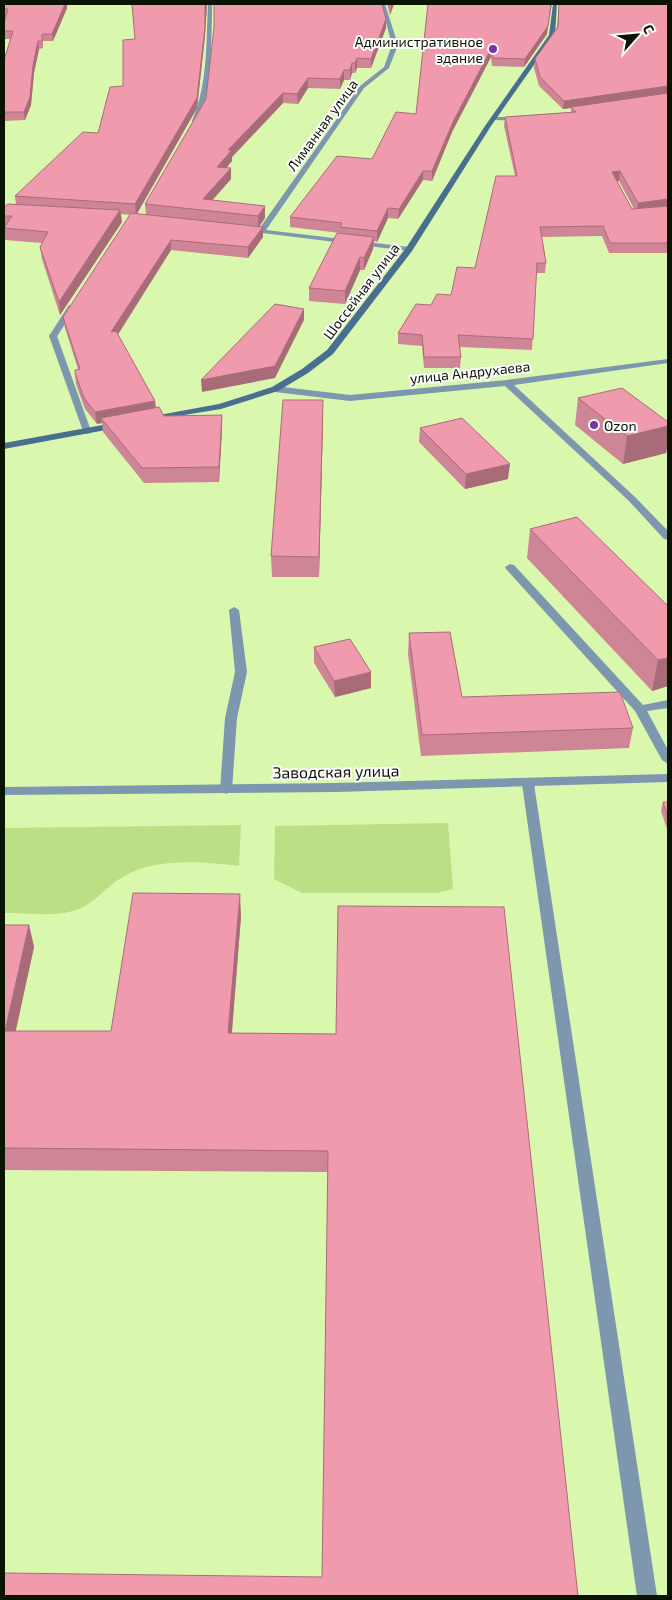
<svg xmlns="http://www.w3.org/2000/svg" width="672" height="1600" font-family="'Exo 2',sans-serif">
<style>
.green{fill:#bbdf85}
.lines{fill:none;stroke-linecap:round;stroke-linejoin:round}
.lane{fill:#7d97af;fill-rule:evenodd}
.street{fill:#7d97af;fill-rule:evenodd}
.secondary{fill:#486e90;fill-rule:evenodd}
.wall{fill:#ce8595;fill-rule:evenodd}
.shaded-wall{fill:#a86c79}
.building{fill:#f09bad;stroke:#a86c79}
.poi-dot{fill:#7634a9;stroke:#fff;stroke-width:2}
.labels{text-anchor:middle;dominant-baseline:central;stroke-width:4;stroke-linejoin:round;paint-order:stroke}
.far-poi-label{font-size:14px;fill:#0a1400;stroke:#fff;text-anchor:end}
.far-street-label{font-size:14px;fill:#0a1400;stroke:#fff}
.street-label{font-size:16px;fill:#0a1400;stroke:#fff}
</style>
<rect width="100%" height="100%" fill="#d9f8ad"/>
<g class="green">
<path d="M448,823L453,889L437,893H302L274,879L275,826Z"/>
<path d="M241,825L239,866C203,862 155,857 123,877C106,886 95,904 76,910C57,917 24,913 4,913V828Z"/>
</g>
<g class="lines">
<g class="lane">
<path d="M50,334L57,336L91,431L90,433L87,434L83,431L49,336Z"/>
<path d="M510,564L514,565L643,705L668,700V708L647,711L668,750V764L662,760L635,711L506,569L505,567Z"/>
<path d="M234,607L239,610L247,672L237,718L232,790L226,794L220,790L225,718L235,672L229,610Z"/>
<path d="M528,780L534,784L657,1596H637L522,784Z"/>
</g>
<g class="street">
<path d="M208,4H212C212,26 212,111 195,123L192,121C208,84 206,43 208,4Z"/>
<path d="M381,4H385L398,45L389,68L364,88L266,230L409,247L413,249L409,251L245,231L244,230L247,228L259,229L360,86L384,67L392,45Z"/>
<path d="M492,117H521L524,119L521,121L494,120Z"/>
<path d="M69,305L76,307L56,338H50L49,336Z"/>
<path d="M668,359V363L514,385L635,497L668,531V540L664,539L629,501L505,386L350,401L275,392L271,389L275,386L350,395L507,380Z"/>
<path d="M668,774V782L336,792L4,795V787L336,783Z"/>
</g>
<g class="secondary">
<path d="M553,4H557L555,35L491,126L412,251L333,354L308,373L278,391L221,409L148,421V417L219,404L272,387L302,369L327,350L406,248L485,126L549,35Z"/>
<path d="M119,422L122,423V427L4,449V443Z"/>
</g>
</g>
<g class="wall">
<path d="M4,4L67,8L53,41H43V48L39,49L34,73L31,105L25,120L4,121V60L11,39H4V23L6,16H4Z"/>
<path d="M132,4H207L205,36L197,108L137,214L146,215L145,204L206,99L386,19V28L371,68H357L355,73H352L350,80H344L340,89L308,88L298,104L283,103L232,157V161L227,167L231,179L212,200L265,218L259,227L263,237L248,258L171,250L118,335L155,401L156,408L164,416L222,415V429L219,482L144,483L103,432L102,423L97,424L85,409L76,384L75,373L78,369L65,328L63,317L130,215L121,214L122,222L60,315L42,259L40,247L42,243L5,240L4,230V207L16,204L15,196L98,133L123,86L135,39Z"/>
<path d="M387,4H394L390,15Z"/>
<path d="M428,4H552L547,34L524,67L492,66L491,57L452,132L432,181L423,180L398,219L388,218L377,242L374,241L373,249L364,270H360L345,304L309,301V288L340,233L290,227V217L372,159L416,114Z"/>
<path d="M559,4H668V253H609L602,236L542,237L546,263L545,273H536L532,350L459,347L461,357L460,368H424L422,346L398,344V333L431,305L451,295L475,268L515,176L504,126L505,117L571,112V108L563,109L539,86L534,68L535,59L557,27ZM617,181H619L634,209H632Z"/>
<path d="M578,398L668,422V443L666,453L623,464L575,425Z"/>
<path d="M323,420L319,577H272L271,556Z"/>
<path d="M420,428L508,479L465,489L419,442Z"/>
<path d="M530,529L668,606V686L652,691L527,558Z"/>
<path d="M409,633L462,697L633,728L629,748L421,756L408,654Z"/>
<path d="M314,647L371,688L335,697L314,663Z"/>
<path d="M663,802H668V832L661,811Z"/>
<path d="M504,907L322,1577L328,1172L4,1170V925H29L34,947L15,1031H111L241,916L232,1033L336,1034Z"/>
</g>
<g class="shaded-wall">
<path d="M65,4H67V8L53,41L52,34Z"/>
<path d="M205,4H207L205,36L197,108L136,215L135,204Z"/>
<path d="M391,4H394L390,15L391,6Z"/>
<path d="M551,4L547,34L524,67L525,59Z"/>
<path d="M386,19V28L371,68V59Z"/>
<path d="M38,41L39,49L34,73L31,105L25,120L24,112Z"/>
<path d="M491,49V57L452,132L432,181V171L453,122Z"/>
<path d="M357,58V68L355,73V63Z"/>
<path d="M352,63V73L350,80V70Z"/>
<path d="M344,70V80L340,89V79Z"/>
<path d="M308,78V88L298,104L297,94Z"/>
<path d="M668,86V95L571,107V108L563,109L564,101Z"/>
<path d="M283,93V103L232,157V161L218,178L217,167L228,150Z"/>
<path d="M231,168V179L203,211V199Z"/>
<path d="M423,171V180L398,219L399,209Z"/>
<path d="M620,171L619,181L611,182L612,172Z"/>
<path d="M668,199V206L637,213L638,203Z"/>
<path d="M265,206V218L258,228V216Z"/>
<path d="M388,208V218L377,242V231Z"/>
<path d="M120,210L122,222L60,315L59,302Z"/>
<path d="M263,227V237L248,258V247Z"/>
<path d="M374,237L373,249L364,270V258Z"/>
<path d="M171,240V250L112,343L111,332Z"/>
<path d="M360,257V270L345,304V291Z"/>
<path d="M304,309V320L275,378L202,392L201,380Z"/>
<path d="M323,400V420L319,577V557Z"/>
<path d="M155,401L156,413L101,418L102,423L97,424L95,412Z"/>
<path d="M222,415V429L219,482V467Z"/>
<path d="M668,426V443L666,453L623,464L627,436Z"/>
<path d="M510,464L508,479L465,489L466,474Z"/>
<path d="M668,658V686L652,691L658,660Z"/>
<path d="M371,672V688L335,697L334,681Z"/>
<path d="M240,894L241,916L230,1054L228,1033Z"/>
<path d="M29,925L34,947L11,1053L5,1031Z"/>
</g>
<g class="building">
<path d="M4,4H65L52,34H42V41H38L33,65L30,97L24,112H4V60L13,31H4V23L8,9H4Z"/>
<path d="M132,4H205V27L197,98L135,204L15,196L83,132L98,133L110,87L123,86V40L135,39Z"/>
<path d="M214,4H382L386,19L371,59L357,58L355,63H352L350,70H344L340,79L308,78L297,94L283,93L228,150H232L217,167L231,168L203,199L265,206L258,216L145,204L206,99L214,27Z"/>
<path d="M428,4H551L548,26L525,59L493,58L491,49L453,122L432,171H423L399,209L388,208L377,231L340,227L342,223L290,217L337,156L372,159L396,112L416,114Z"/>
<path d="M559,4H668V86L564,101L540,77L535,59L558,27Z"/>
<path d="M668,93V199L638,203L620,171L612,172L632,209L668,206V243H610L603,226L540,227L546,263H537L533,339L458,335L461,357H424L422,335L398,333L416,304L431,305L437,294L451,295L457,267L475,268L496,176H517L505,117L576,112L571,107Z"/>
<path d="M8,204L120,210L59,302L40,247L48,232L4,228L12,216H4V207Z"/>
<path d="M131,213L263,227L248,247L171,240L111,332L116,331L155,401L95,412L84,398L75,373V370L80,369L63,317Z"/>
<path d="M337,233L374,237L364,258L360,257L345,291L309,288Z"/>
<path d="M275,304L304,309L275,366L201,380Z"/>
<path d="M622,388L668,422V426L627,436L578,398Z"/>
<path d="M283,400H323L319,557L271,556Z"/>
<path d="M159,407L164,416L222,415L219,467L142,468L101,418Z"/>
<path d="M462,418L510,464L466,474L420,428Z"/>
<path d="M577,517L668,606V658L658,660L530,529Z"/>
<path d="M450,632L462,697L620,692L633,728L422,735L409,633Z"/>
<path d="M350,639L371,672L334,681L314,647Z"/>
<path d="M663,802H668V818Z"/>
<path d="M133,893L240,894L228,1033L336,1034L338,906L504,907L578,1596H4V1573L322,1577L328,1151L4,1148V925H29L5,1031H111Z"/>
</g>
<g class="poi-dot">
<circle cx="493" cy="49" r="5"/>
<circle cx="594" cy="425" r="5"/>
</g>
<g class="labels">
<g class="far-poi-label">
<text x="483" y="41">Административное<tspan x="483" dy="16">здание</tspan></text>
<text x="604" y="425" text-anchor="start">Ozon</text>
</g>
<g class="far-street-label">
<text transform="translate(322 125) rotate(-54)">Лиманная улица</text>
<text transform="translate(361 291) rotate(-53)">Шоссейная улица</text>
<text transform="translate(470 372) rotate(-6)">улица Андрухаева</text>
</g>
<g class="street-label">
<text transform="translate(336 771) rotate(-1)">Заводская улица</text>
</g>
</g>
<rect width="672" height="1600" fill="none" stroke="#0a1400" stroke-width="10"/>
<g transform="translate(637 35) rotate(63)" stroke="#ffffff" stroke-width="4" paint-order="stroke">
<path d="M0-4L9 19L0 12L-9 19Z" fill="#0a1400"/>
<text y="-8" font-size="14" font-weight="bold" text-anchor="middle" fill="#0a1400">С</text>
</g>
</svg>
